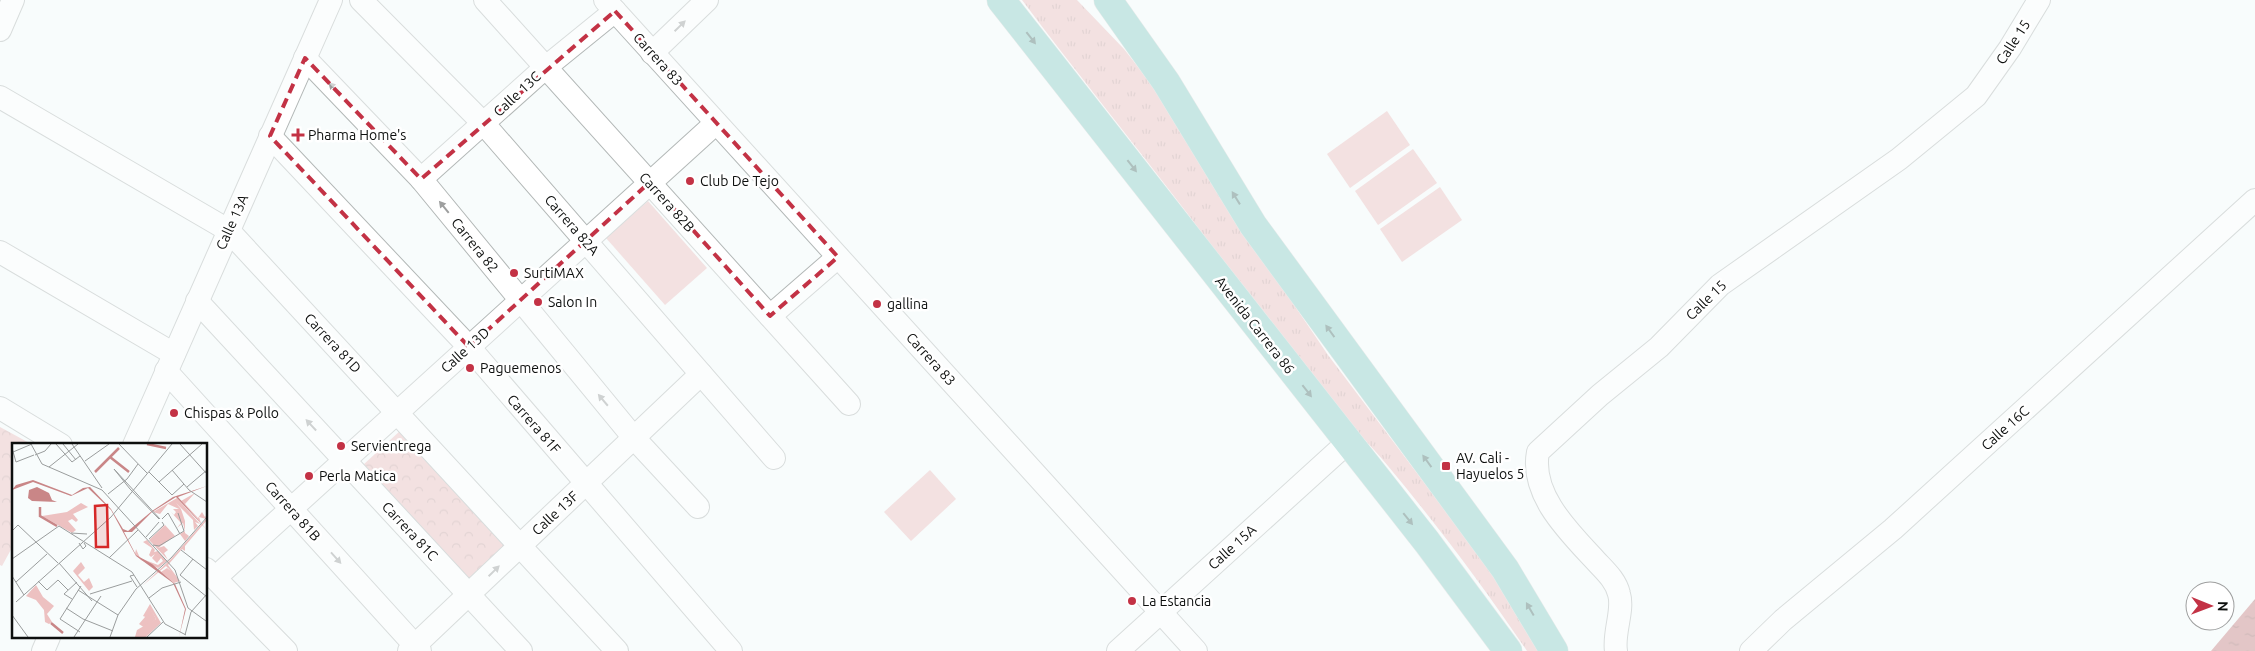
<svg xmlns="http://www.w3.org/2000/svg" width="2255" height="651" font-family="Ubuntu,sans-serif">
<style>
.grass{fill:url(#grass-tufts)}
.park{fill:url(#park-crowns)}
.garden{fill:#edc1c1}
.water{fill:url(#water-ripples)}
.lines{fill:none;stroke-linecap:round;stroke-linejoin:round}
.minor-casing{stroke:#b3b8b7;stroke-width:24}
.major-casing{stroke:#d8d9d8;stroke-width:29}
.minor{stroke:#fff;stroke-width:22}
.major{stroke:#8fcfc8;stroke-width:28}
.oneway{fill:#9e9f9f}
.oneway2{fill:#547974}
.marked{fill:none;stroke:#c33245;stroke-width:4;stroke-dasharray:10 6;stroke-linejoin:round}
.poi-dot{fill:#c33245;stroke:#fff;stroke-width:2}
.labels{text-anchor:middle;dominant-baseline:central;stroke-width:5;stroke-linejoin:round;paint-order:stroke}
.street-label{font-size:14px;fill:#0d0f0e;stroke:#fff}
.poi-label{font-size:14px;fill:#0d0f0e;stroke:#fff;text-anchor:start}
.inset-river{fill:none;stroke:#c98687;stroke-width:2.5}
.inset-road{fill:none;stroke:#9a9d9d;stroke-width:1}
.view{fill:#d62828;fill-opacity:0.15;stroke:#d62828;stroke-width:2.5}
.inset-edge{fill:none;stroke:#0d0f0e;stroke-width:2.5}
</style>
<defs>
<pattern id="grass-tufts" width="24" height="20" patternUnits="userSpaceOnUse" patternTransform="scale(1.25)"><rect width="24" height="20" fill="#edc1c1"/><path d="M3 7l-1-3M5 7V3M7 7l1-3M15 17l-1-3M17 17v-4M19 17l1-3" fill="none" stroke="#caa5a5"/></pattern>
<pattern id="park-crowns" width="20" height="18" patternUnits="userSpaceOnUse" patternTransform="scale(1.25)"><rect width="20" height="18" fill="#edc1c1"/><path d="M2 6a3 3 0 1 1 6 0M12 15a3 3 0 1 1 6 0" fill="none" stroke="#caa5a5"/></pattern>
<pattern id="water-ripples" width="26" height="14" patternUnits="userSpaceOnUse" patternTransform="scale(1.25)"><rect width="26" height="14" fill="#c98687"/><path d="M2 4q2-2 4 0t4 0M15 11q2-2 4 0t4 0" fill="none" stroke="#a26c6d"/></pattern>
</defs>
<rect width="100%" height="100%" fill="#f8fcfc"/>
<path class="grass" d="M1022,0H1077L1124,49L1159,94L1233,215L1328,355L1511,598L1542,651H1527C1484,587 1437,525 1388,466C1367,440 1342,418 1322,392C1275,333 1232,273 1187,213C1133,142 1076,72 1022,0Z"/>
<g class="park">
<path d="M0,427L33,445H14V544L2,566L0,565Z"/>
<path d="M401,430L508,548L470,583L363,465Z"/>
</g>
<g class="garden">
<path d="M1387,111L1410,145L1350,188L1327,154Z"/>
<path d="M1413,149L1437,183L1378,225L1355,191Z"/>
<path d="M1440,187L1462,220L1402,262L1380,229Z"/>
<path d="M648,201L707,268L665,305L606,238Z"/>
<path d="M930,470L956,499L911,541L884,512Z"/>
</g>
<path class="water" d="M2255,599V651H2211Z"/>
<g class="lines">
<g class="minor-casing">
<g id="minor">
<path d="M361,0L484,124L774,458"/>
<path d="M485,0L849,404"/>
<path d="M605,0L1196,651"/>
<path d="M0,30L13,0"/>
<path d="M652,53L707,0"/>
<path d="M305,58L421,179L634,438L698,507"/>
<path d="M0,97L228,230L617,651"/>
<path d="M270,136L469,347L731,651"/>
<path d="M421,179L546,67L615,11"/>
<path d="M0,252L174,354"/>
<path d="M197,301L521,651"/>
<path d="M770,316L838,257"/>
<path d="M166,371L420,651"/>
<path d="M0,408L61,445"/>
<path d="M134,445L331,0"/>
<path d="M206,569L286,651"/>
<path d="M215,578L716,123"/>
<path d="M43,651L49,637"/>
<path d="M409,651L701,374"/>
<path d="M1118,651L1347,443"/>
<path d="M1616,651C1613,633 1624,610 1619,594C1616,580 1604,570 1595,560C1568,531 1530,494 1538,452L1600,395L1659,347L1720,285L1899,159L1976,96L2010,48L2039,0"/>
<path d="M1751,651L1783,620L1893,529L2255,200"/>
</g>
</g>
<g class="major-casing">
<g id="major">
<path d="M1001,0L1427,542L1508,651"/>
<path d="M1108,0L1166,82L1253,225L1505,569L1554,651"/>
</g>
</g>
<use href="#minor" class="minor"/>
<use href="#major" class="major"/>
</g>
<defs><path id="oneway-solid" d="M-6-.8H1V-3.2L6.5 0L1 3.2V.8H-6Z" transform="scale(1.25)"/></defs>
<g class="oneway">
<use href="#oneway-solid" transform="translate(680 26) rotate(-44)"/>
<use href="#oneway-solid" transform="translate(334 88) rotate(-134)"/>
<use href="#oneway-solid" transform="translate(444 207) rotate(-129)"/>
<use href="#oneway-solid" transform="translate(603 400) rotate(-130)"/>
<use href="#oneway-solid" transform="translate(311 425) rotate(-133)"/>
<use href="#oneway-solid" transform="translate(336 558) rotate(48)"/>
<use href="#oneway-solid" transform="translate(494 571) rotate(-44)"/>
</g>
<g class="oneway2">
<use href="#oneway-solid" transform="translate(1031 38) rotate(52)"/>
<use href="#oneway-solid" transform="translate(1132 166) rotate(52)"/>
<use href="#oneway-solid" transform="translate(1236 198) rotate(-122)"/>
<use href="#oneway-solid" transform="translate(1330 331) rotate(-126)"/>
<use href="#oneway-solid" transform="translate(1307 391) rotate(52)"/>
<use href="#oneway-solid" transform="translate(1427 461) rotate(-126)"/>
<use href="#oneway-solid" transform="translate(1408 519) rotate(51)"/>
<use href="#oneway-solid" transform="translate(1530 609) rotate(-120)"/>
</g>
<path d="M0 0H2255V651H0ZM615,11L838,257L770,316L650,182L469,347L270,136L305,58L421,179Z" fill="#f8fcfc" fill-opacity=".55" fill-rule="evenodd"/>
<path class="marked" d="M615,11L838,257L770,316L650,182L469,347L270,136L305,58L421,179Z"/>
<g class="poi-dot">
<path d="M295.5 127.5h5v5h5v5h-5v5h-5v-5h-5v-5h5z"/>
<circle cx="690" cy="181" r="5"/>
<circle cx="514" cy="273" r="5"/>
<circle cx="538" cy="302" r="5"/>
<circle cx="877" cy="304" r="5"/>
<circle cx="470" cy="368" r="5"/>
<circle cx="174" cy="413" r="5"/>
<circle cx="341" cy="446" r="5"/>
<rect x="1441" y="461" width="10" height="10" rx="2.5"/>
<circle cx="309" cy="476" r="5"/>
<circle cx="1132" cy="601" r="5"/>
</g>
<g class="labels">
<g class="street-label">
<text transform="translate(2013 42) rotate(-57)">Calle 15</text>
<text transform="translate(658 59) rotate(48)">Carrera 83</text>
<text transform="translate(517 94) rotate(-43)">Calle 13C</text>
<text transform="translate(667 202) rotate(48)">Carrera 82B</text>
<text transform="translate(232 222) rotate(-66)">Calle 13A</text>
<text transform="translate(572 225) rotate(49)">Carrera 82A</text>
<text transform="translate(475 245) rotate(51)">Carrera 82</text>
<text transform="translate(1706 300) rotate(-44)">Calle 15</text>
<text transform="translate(1255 325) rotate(52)">Avenida Carrera 86</text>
<text transform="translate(333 343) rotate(47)">Carrera 81D</text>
<text transform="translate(465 350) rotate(-42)">Calle 13D</text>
<text transform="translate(931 359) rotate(48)">Carrera 83</text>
<text transform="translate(534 424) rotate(49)">Carrera 81F</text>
<text transform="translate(2005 428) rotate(-42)">Calle 16C</text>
<text transform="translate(293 511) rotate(48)">Carrera 81B</text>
<text transform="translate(555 513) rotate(-43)">Calle 13F</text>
<text transform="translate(410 531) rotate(47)">Carrera 81C</text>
<text transform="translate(1232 547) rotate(-42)">Calle 15A</text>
</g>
<g class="poi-label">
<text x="308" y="135">Pharma Home's</text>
<text x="700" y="181">Club De Tejo</text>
<text x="524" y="273">SurtiMAX</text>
<text x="548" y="302">Salon In</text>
<text x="887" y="304">gallina</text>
<text x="480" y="368">Paguemenos</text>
<text x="184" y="413">Chispas &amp; Pollo</text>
<text x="351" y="446">Servientrega</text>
<text x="1456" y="458">AV. Cali -<tspan x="1456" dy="16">Hayuelos 5</tspan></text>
<text x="319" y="476">Perla Matica</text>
<text x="1142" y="601">La Estancia</text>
</g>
</g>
<g transform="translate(12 443)">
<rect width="195" height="195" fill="#f8fcfc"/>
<path d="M183,50L173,61L186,75L190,69L193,74L195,72V77L173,103V108L170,106L156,122L168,138L162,140L149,129L155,125L159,128L154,123L130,143L159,116L194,76L187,74L189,80L169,58ZM165,55L188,81L183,79L186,83L182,87L181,77L164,60L169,66L173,78V90L177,93L173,98L168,91L173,88L171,80L165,85L169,80L158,68L162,72L164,69L161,66H167L156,61L148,71L141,69ZM69,60L76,64L61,71L66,77L64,79L60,76L56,78L64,87L60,90L30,73L55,69ZM153,82L163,93L146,105L152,103L156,107L152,110L156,117L137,97ZM135,97L143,107L142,109L146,108L155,118L146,125L129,117L123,111L124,106L128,115L146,122L151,118L149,115L145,120L140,115L143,111L139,114L137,112L140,105L131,99ZM139,167L144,176L133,185L127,181Z" fill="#edc1c1"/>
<path d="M138,161L149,180L134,194H123L125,187L144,176L139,168L136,175L131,173Z" fill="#edc1c1"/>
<path d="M69,119L73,125L66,132L72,139L77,135L81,144L77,148L61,128ZM24,142L31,154L42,163L35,171L40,179L37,181L33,179L32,167L24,157L14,153Z" fill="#edc1c1"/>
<path d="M21,37L60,52L71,45L78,44L99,66L111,86L116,88L140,68L161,54L195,43L166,54L195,87L164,54L140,69L120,89H112L124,112L140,121L163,141L174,166L167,194L173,166L161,140L124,113L99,67L76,45L59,53L21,39L0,47L4,42ZM25,44L37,50L40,57L45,59L20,58L16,55L17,47Z" fill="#c98687"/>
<path class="inset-river" d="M135,1L154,5M98,14L117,29M83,29L107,5M28,64V73L45,83M39,180L51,190"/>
<path class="inset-road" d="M19,1L30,21L90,47L163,127L176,165L194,178M44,1L60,19L68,13M51,1L64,17M60,1L90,45M107,1L135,30M168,1L195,31M0,5L4,19L22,12M1,9L20,1M23,12L33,8L39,1M73,18L97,1M37,24L66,1M160,27L177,47L195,59M137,29L160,52L172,41M147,39L190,1M175,44L195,27M96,51L115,36L126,21M147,76L118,46L102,26L148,76M150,76L156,70L168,91M0,88L6,82L46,120M59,90L75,91M134,94L147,79M137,96L152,82L150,79M67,100L71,106L74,103L72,100M141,102L147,103L172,88L166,70M169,107L195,127M97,115L126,87M0,116L47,83L120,129L153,181L174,192M47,120L80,158M122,132L118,133L125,144M168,132L195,154M168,132L181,116M0,133L12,152M26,138L35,147L46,137L56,147M4,139L35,111M66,147L106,172M78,151L120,138M137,155L150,145L169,139M60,156L52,151L65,139M4,159L99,74L160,1M54,165L71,176L101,188M0,172L16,194M68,189L48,176L69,143M173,192L179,169L195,151M62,194L89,153M98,194L106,172L124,146L159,115L195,74M135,194L151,179"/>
<path class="view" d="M95,62L96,104H84L83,63Z"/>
<rect width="195" height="195" class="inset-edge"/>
</g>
<g transform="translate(2210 606) rotate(91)"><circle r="24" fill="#ffffff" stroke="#9e9f9f"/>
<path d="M0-4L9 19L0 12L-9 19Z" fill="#c33245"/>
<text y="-8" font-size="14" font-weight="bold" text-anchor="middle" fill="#0d0f0e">N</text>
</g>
</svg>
